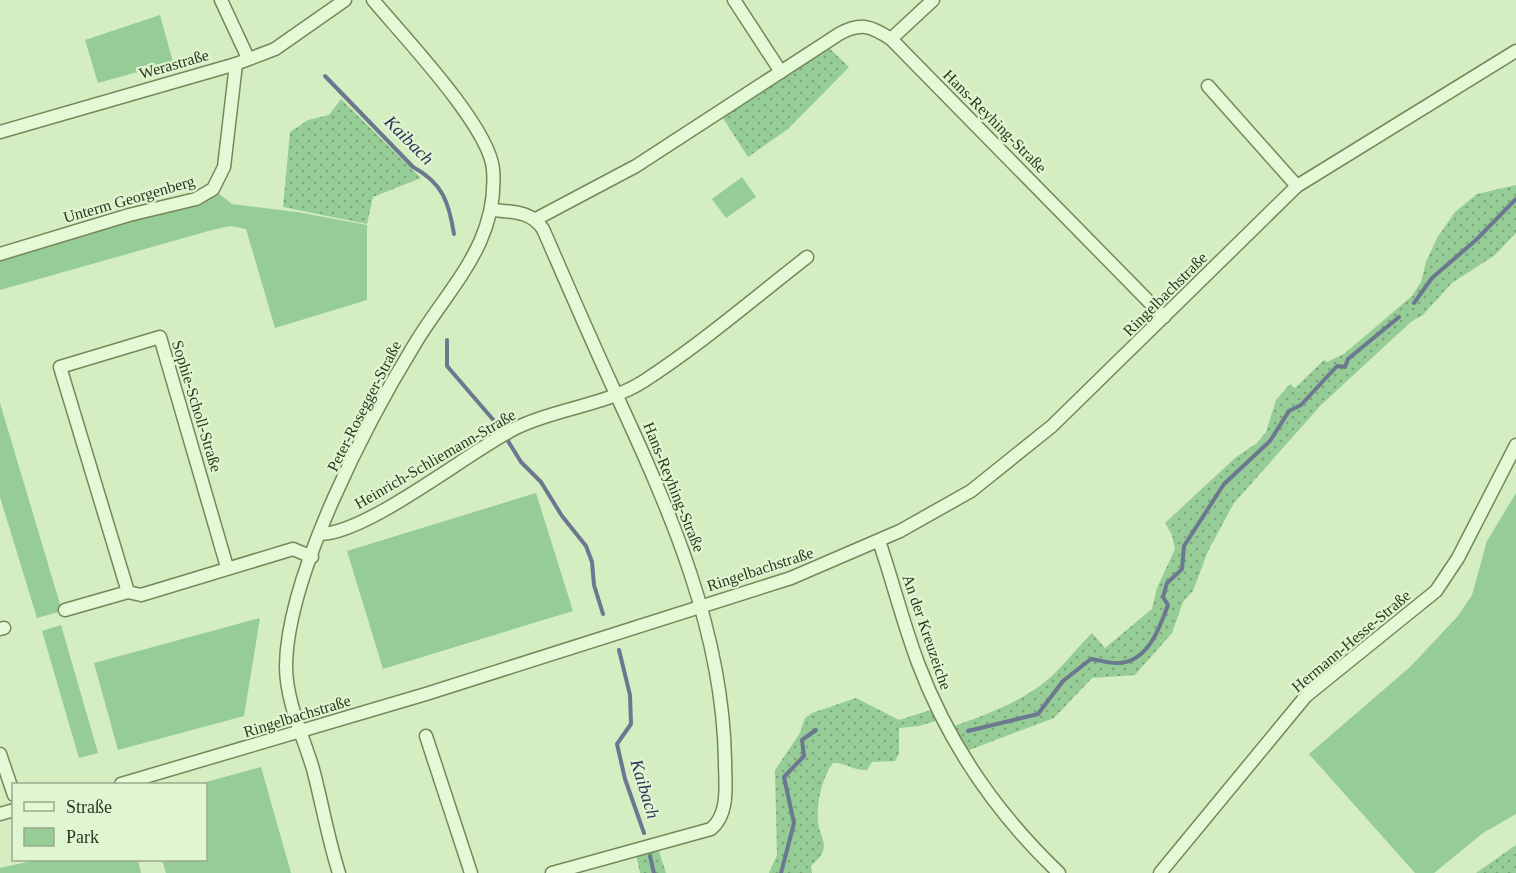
<svg xmlns="http://www.w3.org/2000/svg" width="1516" height="873" font-family="'Times New Roman',serif">
<style>
.grass{fill:url(#grass-dots)}
.green{fill:#96cc96}
.lines{fill:none;stroke-linecap:round;stroke-linejoin:round}
.stream{stroke:#6b788f;stroke-width:4}
.minor-casing{stroke:#748859;stroke-width:15}
.minor{stroke:#e4f9d5;stroke-width:12}
.labels{text-anchor:middle;dominant-baseline:central;stroke-width:4.5;stroke-linejoin:round;paint-order:stroke}
.street-label{font-size:16px;fill:#2e381d;stroke:#e0f6d2}
.water-label{font-size:18px;font-style:italic;fill:#2c3458;stroke:#e0f6d2}
</style>
<defs>
<pattern id="grass-dots" width="8" height="8" patternUnits="userSpaceOnUse" patternTransform="scale(1.5)"><rect width="8" height="8" fill="#96cc96"/><path d="M2 2h.1M6 6h.1" fill="none" stroke="#7ba77a" stroke-width="1.8" stroke-linecap="round"/></pattern>
</defs>
<rect width="100%" height="100%" fill="#d4eec2"/>
<g class="grass">
<path d="M824,43L849,67L788,129L748,157L719,112Z"/>
<path d="M341,99L421,178L373,197L367,224L283,207L290,132L308,120L329,115Z"/>
<path d="M1516,185V233L1495,255L1452,283L1423,315L1412,321L1321,405L1234,503L1208,551L1193,591L1183,602L1172,633L1135,675L1092,678L1054,718L964,752L951,727C986,715 1027,700 1054,674C1067,661 1079,646 1092,633L1105,648L1152,609L1157,588L1175,549L1172,535L1165,523L1235,458L1257,443L1266,432L1276,400L1290,384L1295,388L1324,360L1327,362L1344,354L1412,296L1421,282L1426,262L1437,238L1455,212L1477,194Z"/>
<path d="M856,698L899,720L937,708L942,719L919,726L899,728V754L895,761L872,762L867,770C853,771 846,762 833,763C821,779 815,808 819,828C821,836 826,843 823,851C822,857 815,861 811,866L812,873H769L777,855L775,770L800,733L805,718L812,713Z"/>
<path d="M1516,845V873H1476Z"/>
<path d="M658,848L666,873H640L636,853Z"/>
</g>
<g class="green">
<path d="M160,15L173,62L98,83L85,40Z"/>
<path d="M742,177L756,197L726,218L712,199Z"/>
<path d="M213,189L232,204L297,212L367,225V300L275,328L246,229L230,226L212,230L0,290V254Z"/>
<path d="M0,403L62,611L37,618L0,497Z"/>
<path d="M536,493L573,611L383,669L347,551Z"/>
<path d="M1516,493V814L1483,833L1434,873H1415L1309,754L1410,667L1458,616L1472,595L1487,541Z"/>
<path d="M260,618L244,716L118,750L94,663Z"/>
<path d="M61,625L98,753L79,758L42,631Z"/>
<path d="M261,767L291,873H166L162,860H206V784H199Z"/>
<path d="M36,860H138L141,873H0V868Z"/>
</g>
<g class="lines">
<g class="stream">
<path d="M325,76L413,167C443,183 449,203 454,234"/>
<path d="M1414,303L1432,278L1476,240L1516,199"/>
<path d="M447,340V366L496,423"/>
<path d="M508,441L521,462L541,482L562,516L586,546L592,562L594,585L603,614"/>
<path d="M619,650L630,695L631,724L617,744L625,779L644,833"/>
<path d="M968,731L1038,714L1063,681L1091,659C1100,660 1110,664 1119,663C1148,662 1160,627 1168,605L1163,597L1167,583L1182,569L1184,546L1224,484L1270,441L1289,411L1301,405L1337,366L1345,367L1348,359L1399,317"/>
<path d="M650,856L654,873"/>
<path d="M781,873L794,823L784,777L804,756L802,740L816,730"/>
</g>
<g class="minor-casing">
<g id="minor">
<path d="M221,0L248,58"/>
<path d="M734,0L781,72"/>
<path d="M891,39L933,0"/>
<path d="M1208,86L1297,186"/>
<path d="M0,132L236,64L275,49L345,0"/>
<path d="M493,210C513,212 531,211 543,229C567,284 591,340 616,394C670,511 723,630 725,761C725,784 730,813 711,829L552,873"/>
<path d="M536,219L636,166L839,34C861,22 871,26 891,39L1164,317"/>
<path d="M0,254L129,215L196,199L213,189L224,167L236,64"/>
<path d="M320,534C367,534 468,452 516,428C556,408 605,406 644,381C701,344 753,299 807,257"/>
<path d="M879,541C893,582 903,623 918,663C949,745 996,813 1059,873"/>
<path d="M128,592L60,367L160,337L227,567"/>
<path d="M65,610L128,592L141,595L293,549L312,557"/>
<path d="M0,629L4,628"/>
<path d="M426,736L471,873"/>
<path d="M0,754L14,795"/>
<path d="M121,784L426,694L791,578L900,531L971,491L1052,426L1297,186L1516,51"/>
<path d="M0,814L14,810"/>
<path d="M339,873C328,839 322,803 313,769C303,736 286,701 286,666C287,575 368,420 416,342C451,285 499,242 493,169C489,126 403,36 373,0"/>
<path d="M1160,873L1306,696L1436,591L1458,558L1516,445"/>
</g>
</g>
<use href="#minor" class="minor"/>
</g>
<g class="labels">
<g class="street-label">
<text transform="translate(174 64) rotate(-16)">Werastraße</text>
<text transform="translate(995 121) rotate(45)">Hans-Reyhing-Straße</text>
<text transform="translate(129 199) rotate(-16)">Unterm Georgenberg</text>
<text transform="translate(1165 294) rotate(-45)">Ringelbachstraße</text>
<text transform="translate(197 406) rotate(73)">Sophie-Scholl-Straße</text>
<text transform="translate(364 406) rotate(-63)">Peter-Rosegger-Straße</text>
<text transform="translate(435 459) rotate(-30)">Heinrich-Schliemann-Straße</text>
<text transform="translate(674 487) rotate(68)">Hans-Reyhing-Straße</text>
<text transform="translate(760 569) rotate(-18)">Ringelbachstraße</text>
<text transform="translate(927 632) rotate(71)">An der Kreuzeiche</text>
<text transform="translate(1351 641) rotate(-40)">Hermann-Hesse-Straße</text>
<text transform="translate(297 716) rotate(-17)">Ringelbachstraße</text>
</g>
<g class="water-label">
<text transform="translate(409 140) rotate(45)">Kaibach</text>
<text transform="translate(645 789) rotate(73)">Kaibach</text>
</g>
</g>
<rect x="12" y="783" width="195" height="78" fill="#e0f6d2" stroke="#99aa8a" stroke-width="1.5"/>
<rect x="24" y="802" width="30" height="9" fill="#e4f9d5" stroke="#99aa8a" stroke-width="1.5"/>
<text x="66" y="813" font-size="18" fill="#2e381d">Straße</text>
<rect x="24" y="828" width="30" height="18" fill="#96cc96" stroke="#99aa8a" stroke-width="1.5"/>
<text x="66" y="843" font-size="18" fill="#2e381d">Park</text>
</svg>
